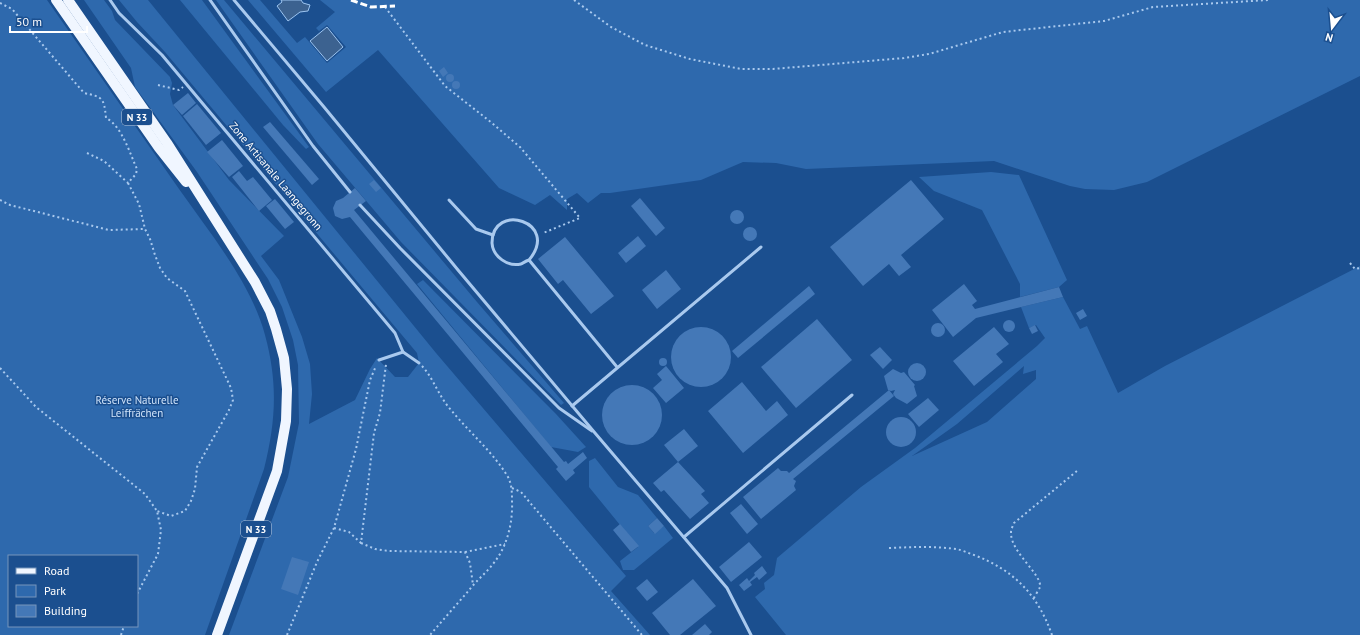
<svg xmlns="http://www.w3.org/2000/svg" width="1360" height="635" font-family="'PT Sans',sans-serif">
<style>
.green{fill:#2e69ad;fill-rule:evenodd}
.water{fill:#3c6290;stroke:#9cc4f0}
.building{fill:#4478b7}
.lines{fill:none;stroke-linecap:round;stroke-linejoin:round}
.path{stroke:#a9c9ee;stroke-width:2;stroke-dasharray:2 3;stroke-linecap:butt}
.lane{stroke:#a9c9ee;stroke-width:3}
.primary{stroke:#f0f6ff;stroke-width:10}
.rail{stroke:#fff;stroke-width:3;stroke-dasharray:7 3;stroke-linecap:butt}
.labels{text-anchor:middle;dominant-baseline:central;stroke-width:3;stroke-linejoin:round;paint-order:stroke}
.shield{fill:#1b4f8f;stroke:#bbcadd;stroke-width:1}
.shield-label{font-size:10px;font-weight:bold;fill:#fff}
.street-label{font-size:11px;fill:#fff;stroke:#1b4f8f}
.park-label{font-size:11px;fill:#cfe3fa;stroke:#1b4f8f}
</style>
<rect width="100%" height="100%" fill="#1b4f8f"/>
<g class="green">
<path d="M0,0H47C91,63 135,126 179,189C210,233 251,283 265,335C278,383 276,421 264,469L205,635H0ZM9,556H137V626H9Z"/>
<path d="M84,0H104L112,11L115,20L170,77L172,83L170,94L173,105L229,180L284,236L261,256L279,280L302,337L310,364L312,394L309,424L355,400L370,369L377,358L395,377H408L419,363L417,353L165,52L137,22L119,0H148L436,353L626,576L611,591L650,635H229L288,477L299,423L298,365L293,340L282,307L268,279L197,172L135,87L131,68Z"/>
<path d="M180,0H202L309,147L306,149L283,125Z"/>
<path d="M216,0H224L477,302L564,403L561,405L401,242L318,144Z"/>
<path d="M248,0H260L297,43L305,37L327,63L346,47L327,25L319,31L316,28L335,12L320,0H1360V76L1147,182L1114,190L1085,189L1070,186L994,161L806,169L776,163L743,162L701,180L610,193H601L588,203L577,193L567,199V210L550,195L535,205L499,188L378,50L326,92Z"/>
<path d="M991,172L1019,175L1067,280L1059,287L1020,297V284L982,210L934,191L919,177Z"/>
<path d="M1360,266V635H786L755,597L765,589L764,583L774,575L777,558L861,487L915,448L1037,346L1045,338L1036,325L1029,328L1021,307L1063,297L1080,329L1087,326L1118,393L1165,366ZM1024,366L1023,374L1036,370V379L987,422L912,456L957,424Z"/>
<path d="M423,280L556,414L586,447L578,452L551,447L417,284Z"/>
<path d="M595,458L618,487L638,495L657,518L648,526L654,533L664,526L673,538L634,570H623L620,561L638,547L589,487V461Z"/>
</g>
<g class="water">
<path d="M281,0H301L303,3L310,5L308,11L300,12L288,21L277,6L282,2Z"/>
<path d="M327,27L343,47L327,61L310,41Z"/>
</g>
<g class="building">
<path d="M444,67L448,73L443,77L439,71Z"/>
<circle cx="450" cy="78" r="4"/>
<circle cx="456" cy="85" r="4"/>
<path d="M188,93L196,103L182,115L173,105Z"/>
<path d="M197,104L221,133L206,145L183,116Z"/>
<path d="M270,122L319,179L312,185L263,127Z"/>
<path d="M222,140L243,166L229,177L207,152Z"/>
<path d="M239,171L247,181L253,177L272,200L259,211L232,177Z"/>
<path d="M374,180L381,188L376,192L369,184Z"/>
<path d="M911,180L944,219L901,255L911,267L899,276L889,264L863,286L830,247Z"/>
<path d="M355,188L366,201L354,210L564,462L566,461L568,464L583,452L587,458L573,470L575,473L566,481L556,469L558,467L350,217L342,219L335,216L333,208L336,201L343,198Z"/>
<path d="M640,198L665,228L656,236L631,206Z"/>
<path d="M275,199L294,222L285,229L266,206Z"/>
<circle cx="737" cy="217" r="7"/>
<circle cx="750" cy="234" r="7"/>
<path d="M638,236L646,246L626,263L618,253Z"/>
<path d="M565,237L614,296L591,314L563,280L558,284L538,259Z"/>
<path d="M666,270L681,289L657,309L642,290Z"/>
<path d="M964,284L977,301L972,305L975,309L1059,287L1063,297L976,318L953,337L932,310Z"/>
<path d="M809,286L815,294L738,358L732,351Z"/>
<path d="M1083,309L1087,316L1080,320L1076,313Z"/>
<path d="M817,319L852,360L796,408L761,367Z"/>
<circle cx="1009" cy="326" r="6"/>
<circle cx="938" cy="330" r="7"/>
<path d="M1035,325L1038,331L1032,334L1029,328Z"/>
<path d="M994,327L1009,344L996,354L1003,362L974,386L953,361Z"/>
<circle cx="701" cy="357" r="30"/>
<path d="M880,347L892,360L883,369L870,355Z"/>
<circle cx="663" cy="362" r="4"/>
<circle cx="917" cy="372" r="9"/>
<path d="M666,366L684,388L666,403L653,388L662,380L657,374Z"/>
<path d="M893,369L901,373L904,372L915,385L914,386L917,396L907,404L896,398L893,394L895,390L891,391L888,390L884,376Z"/>
<path d="M742,382L766,411L777,401L788,415L743,453L708,411Z"/>
<circle cx="632" cy="415" r="30"/>
<path d="M889,390L894,396L793,479L796,481L794,486L796,490L761,519L743,497L778,468L781,471H787L789,473Z"/>
<path d="M928,398L939,410L919,427L908,414Z"/>
<circle cx="901" cy="432" r="15"/>
<path d="M684,429L698,446L678,462L664,445Z"/>
<path d="M678,462L705,491L701,494L709,503L690,519L664,490L661,492L653,483Z"/>
<path d="M741,504L758,524L747,534L730,513Z"/>
<path d="M657,518L664,526L655,534L648,526Z"/>
<path d="M620,524L639,546L631,552L613,530Z"/>
<path d="M749,542L762,557L731,582L719,567Z"/>
<path d="M292,557L309,562L298,595L281,589Z"/>
<path d="M762,566L767,573L759,580L757,577L750,582L752,585L744,591L739,585L747,578L749,581L755,575L754,573Z"/>
<path d="M647,579L658,592L647,601L636,588Z"/>
<path d="M693,579L716,606L680,635H670L652,613Z"/>
<path d="M705,624L712,632L709,635H692Z"/>
</g>
<g class="lines">
<g class="path">
<path d="M574,0L611,27L645,45L690,59L741,69H773L904,58L929,54L1003,32L1104,21L1153,7L1268,0"/>
<path d="M0,3L12,9L84,93C103,97 104,98 106,118C122,126 130,154 137,169L136,174L128,183L139,204L145,229L150,239L155,255L160,268L167,278L185,291L231,388L233,400L229,410L197,467L195,489L191,501L185,511L171,516L157,511"/>
<path d="M385,7L445,86L492,123L520,147L580,218L543,233"/>
<path d="M158,85L179,90L183,87"/>
<path d="M87,153L104,161L128,183"/>
<path d="M0,200L10,205L109,230L145,229"/>
<path d="M1350,263L1355,269L1360,268"/>
<path d="M422,366C434,379 439,397 451,410C469,432 493,452 508,477C512,485 512,493 512,501C513,523 507,547 493,564C486,573 477,580 470,589C457,604 443,620 430,635"/>
<path d="M0,368L36,407L145,494L157,511L161,530L158,554L137,594"/>
<path d="M512,488L521,492L642,635"/>
<path d="M334,528L349,532L361,543L374,433L380,413L386,364"/>
<path d="M361,543L375,549L389,551L465,552L470,563L473,585"/>
<path d="M889,548C912,547 934,546 956,549C962,550 968,553 974,555C1014,570 1038,595 1052,635"/>
<path d="M465,552L505,544"/>
<path d="M1034,598C1035,595 1039,590 1040,587C1042,574 1010,552 1011,532C1011,529 1013,526 1014,523L1077,471"/>
<path d="M121,635L124,626"/>
<path d="M287,635L317,562L334,528L356,449L370,380L376,366"/>
</g>
<g class="lane">
<path d="M110,0L119,13L162,55L395,333L403,352L379,360"/>
<path d="M210,0L313,146L350,192"/>
<path d="M234,0L324,107L458,270L595,433L727,588L751,635"/>
<path d="M449,200L476,229L493,235"/>
<path d="M360,205L400,248L559,408L592,431"/>
<path d="M529,260C561,222 492,201 492,243C493,257 508,267 521,264C523,263 526,261 529,260L617,367"/>
<path d="M403,352L419,363"/>
<path d="M572,406L761,247"/>
<path d="M684,537L852,395"/>
</g>
<g class="primary">
<path d="M56,0L159,148L186,182"/>
<path d="M68,0L167,143L255,282L270,311L276,329L284,358L287,389L286,421L277,471L217,635"/>
</g>
<path class="rail" d="M351,0L371,7L395,6"/>
</g>
<g class="labels">
<g class="shield">
<rect x="122" y="109" width="30" height="16" rx="3"/>
<rect x="241" y="521" width="30" height="16" rx="3"/>
</g>
<g class="shield-label">
<text x="137" y="117">N 33</text>
<text x="256" y="529">N 33</text>
</g>
<g class="street-label">
<text transform="translate(276 176) rotate(50)">Zone Artisanale Laangegronn</text>
</g>
<g class="park-label">
<text x="137" y="400">Réserve Naturelle<tspan x="137" dy="13">Leiffrächen</tspan></text>
</g>
</g>
<rect x="8" y="555" width="130" height="72" fill="#1b4f8f" stroke="#7695bc"/>
<rect x="16" y="568" width="20" height="6" fill="#f0f6ff" stroke="#7695bc"/>
<text x="44" y="575" font-size="12" fill="#ffffff">Road</text>
<rect x="16" y="585" width="20" height="12" fill="#2e69ad" stroke="#7695bc"/>
<text x="44" y="595" font-size="12" fill="#ffffff">Park</text>
<rect x="16" y="605" width="20" height="12" fill="#4478b7" stroke="#7695bc"/>
<text x="44" y="615" font-size="12" fill="#ffffff">Building</text>
<g transform="translate(1332 28) rotate(196)" stroke="#1b4f8f" stroke-width="3" paint-order="stroke">
<path d="M0-3L7 15L0 10L-7 15Z" fill="#ffffff"/>
<text y="-6" font-size="11" font-weight="bold" text-anchor="middle" fill="#ffffff">N</text>
</g>
<path d="M10 26v6h77v-6" fill="none" stroke="#ffffff" stroke-width="2"/>
<text x="16" y="26" font-size="12" fill="#ffffff" stroke="#1b4f8f" stroke-width="3" paint-order="stroke">50 m</text>
</svg>
